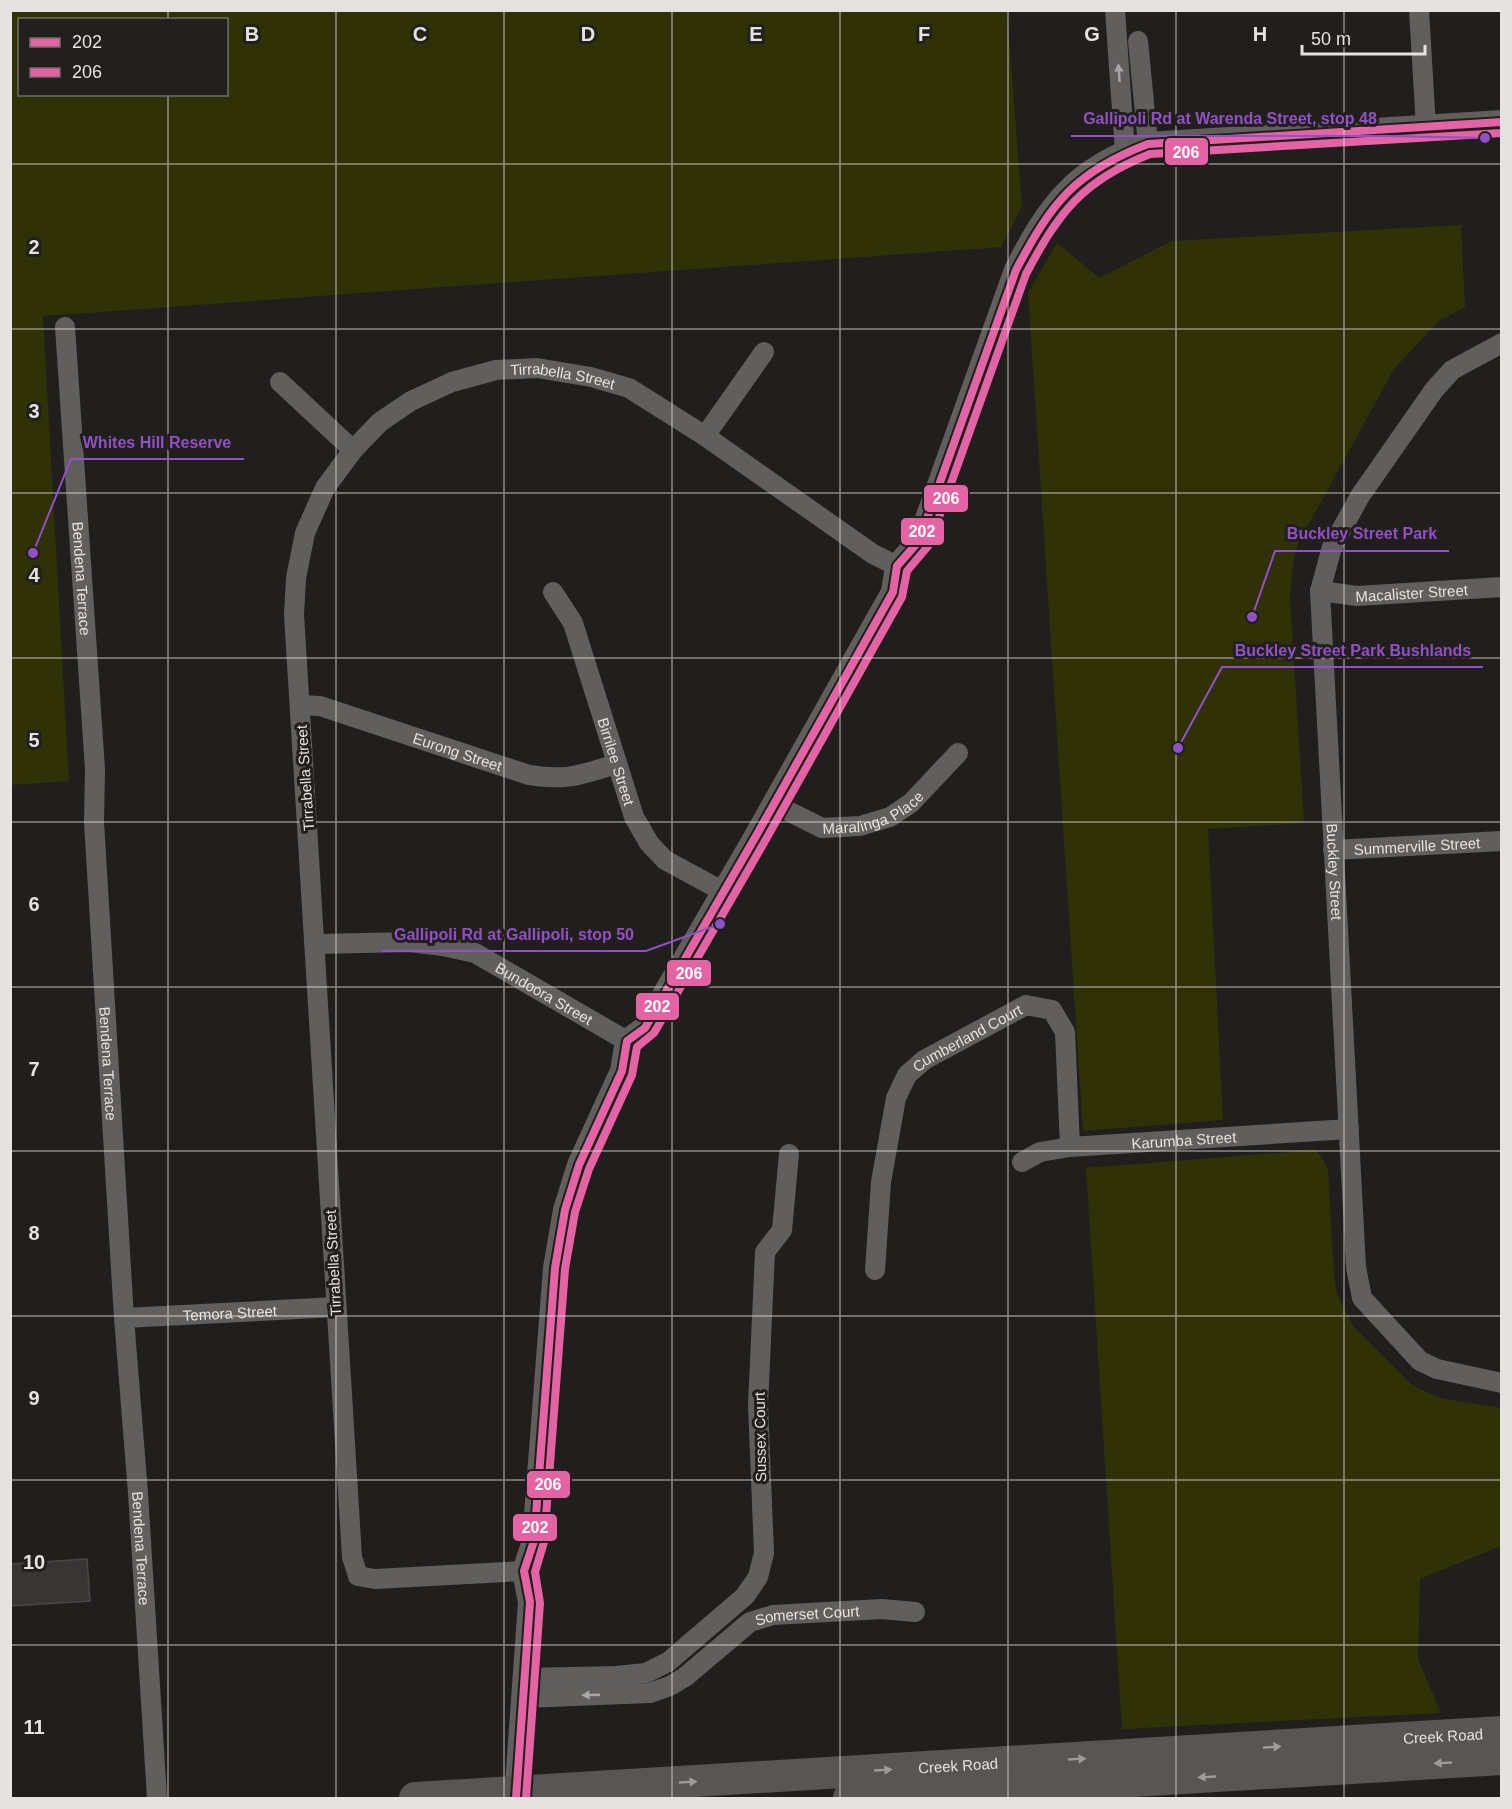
<svg xmlns="http://www.w3.org/2000/svg" width="1512" height="1809" font-family="Arial,sans-serif">
<style>
.green{fill:#303107;fill-rule:evenodd}
.building{fill:#383635;stroke:#4a4847;stroke-width:1.5}
.lines{fill:none;stroke-linecap:round;stroke-linejoin:round}
.minor{stroke:#605f5e;stroke-width:20}
.tertiary{stroke:#605f5e;stroke-width:24}
.primary{stroke:#585654;stroke-width:32}
.bus-1-casing{stroke:#221f1c;stroke-width:12}
.bus-2-casing{stroke:#221f1c;stroke-width:12}
.bus-1{stroke:#e463a4;stroke-width:8}
.bus-2{stroke:#e463a4;stroke-width:8}
.oneway{fill:#a9a7a6}
.oneway2{fill:#9e9c9a}
.grid{fill:none;stroke:#e5e2e0;stroke-width:1.5;stroke-opacity:0.55}
.labels{text-anchor:middle;dominant-baseline:central;stroke-width:6;stroke-linejoin:round;paint-order:stroke}
.street-label{font-size:15px;fill:#e5e2e0;stroke:#221f1c}
.grid-label{font-size:20px;text-anchor:middle;font-weight:bold;fill:#e5e2e0;stroke:#221f1c;stroke-width:6;stroke-linejoin:round;paint-order:stroke}
.leader{fill:none;stroke:#9050c6;stroke-width:2}
.callout-dot{fill:#9050c6;stroke:#221f1c;stroke-width:2}
.callout-label{font-size:16px;text-anchor:middle;font-weight:bold;fill:#9050c6;stroke:#221f1c;stroke-width:6;stroke-linejoin:round;paint-order:stroke}
.line-badge{stroke:#221f1c;stroke-width:2}
.badge-label{font-size:16px;text-anchor:middle;font-weight:bold;fill:#fff}
</style>
<rect width="100%" height="100%" fill="#211f1d"/>
<g class="green">
<path d="M11,10L1007,11L1022,206L1001,247L43,316L69,781L11,785ZM20,20H226V94H20Z"/>
<path d="M1461,225L1465,307L1439,321L1394,369L1298,544L1293,564L1290,597L1304,823L1208,829L1223,1120L1083,1131L1028,293L1057,243L1100,278L1171,241Z"/>
<path d="M1314,1150L1322,1157L1328,1170L1334,1275L1337,1294L1353,1326L1412,1385L1440,1398L1501,1408V1546L1420,1579L1418,1659L1441,1713L1122,1729L1086,1168Z"/>
</g>
<path class="building" d="M87,1559L90,1601L10,1606V1564Z"/>
<g class="lines">
<g class="minor">
<path d="M1115,10L1125,152"/>
<path d="M1419,10L1426,127"/>
<path d="M1138,41L1148,144"/>
<path id="s1" d="M65,327L95,769L94,822L124,1318L138,1493L157,1798"/>
<path id="s2" d="M1502,343L1452,370L1434,390L1360,496L1332,547L1320,591L1356,1267L1362,1298L1420,1361L1437,1369L1502,1383"/>
<path d="M280,382L353,450"/>
<path d="M705,436L764,352"/>
<path id="s3" d="M1320,591L1357,596L1502,587"/>
<path id="s4" d="M553,592L573,623L634,817L649,843L665,860L724,892"/>
<path id="s5" d="M300,705L320,706L529,775C567,781 581,775 616,764"/>
<path id="s6" d="M774,804L822,828L860,826L890,817L911,803L958,753"/>
<path id="s7" d="M1333,850L1502,841"/>
<path id="s8" d="M316,944L410,942L443,946L475,953L627,1041"/>
<path id="s9" d="M1022,1162L1040,1152L1070,1147L1349,1129"/>
<path id="s10" d="M875,1270L881,1182L896,1098L907,1075L924,1060L1026,1005L1052,1010L1065,1032L1070,1147"/>
<path id="s11" d="M124,1318L336,1307"/>
<path id="s12" d="M524,1571L375,1579L358,1576L352,1557L294,615L296,578L305,533L325,488L353,450L380,422L411,401L452,382L496,370L537,368L591,377L629,388L705,436L873,554L897,566"/>
<path d="M525,1678L616,1676L646,1673L668,1662L745,1596L758,1577L764,1553L758,1405L765,1252L782,1230L789,1154"/>
<path id="s13" d="M524,1698L650,1693L670,1686L685,1677L750,1622L773,1615L882,1609L915,1612"/>
</g>
<path class="tertiary" d="M516,1798L530,1602L524,1571L534,1541L555,1268L565,1210L579,1165L622,1071L627,1041L645,1028L756,836L893,592L897,566L919,541L1016,270C1049,205 1076,168 1148,144L1502,122"/>
<g class="primary">
<path id="s14" d="M415,1798L1502,1732"/>
<path d="M849,1798L1502,1759"/>
</g>
<g class="bus-1-casing">
<path id="bus-1" d="M516,1798L530,1602L524,1571L534,1541L555,1268L565,1210L579,1165L622,1071L627,1041L645,1028L756,836L893,592L897,566L919,541L1016,270C1052,202 1075,172 1148,144L1502,122"/>
</g>
<g class="bus-2-casing">
<path id="bus-2" d="M526,1798L540,1603L535,1572L544,1542L565,1269L575,1212L589,1169L632,1075L637,1047L654,1033L765,841L902,597L907,571L929,545L1026,274C1059,212 1082,181 1150,154L1502,133"/>
</g>
<use href="#bus-1" class="bus-1"/>
<use href="#bus-2" class="bus-2"/>
</g>
<defs><path id="oneway-solid" d="M-6-.8H1V-3.2L6.5 0L1 3.2V.8H-6Z" transform="scale(1.5)"/></defs>
<g class="oneway">
<use href="#oneway-solid" transform="translate(1119 73) rotate(-94)"/>
<use href="#oneway-solid" transform="translate(591 1695) rotate(178)"/>
</g>
<g class="oneway2">
<use href="#oneway-solid" transform="translate(1272 1747) rotate(-4)"/>
<use href="#oneway-solid" transform="translate(1077 1759) rotate(-3)"/>
<use href="#oneway-solid" transform="translate(1443 1763) rotate(177)"/>
<use href="#oneway-solid" transform="translate(883 1770) rotate(-3)"/>
<use href="#oneway-solid" transform="translate(1207 1777) rotate(177)"/>
<use href="#oneway-solid" transform="translate(688 1782) rotate(-3)"/>
</g>
<path class="grid" d="M168,10V20M336,10V1798M504,10V1798M672,10V1798M840,10V1798M1008,10V1798M1176,10V1798M1344,10V1798M168,94V1798M10,164H1502M10,329H1502M10,493H1502M10,658H1502M10,822H1502M10,987H1502M10,1151H1502M10,1316H1502M10,1480H1502M10,1645H1502"/>
<g class="labels">
<g class="street-label">
<text stroke="none"><textPath href="#s12" startOffset="1544">Tirrabella Street</textPath></text>
<text stroke="none"><textPath href="#s1" startOffset="252">Bendena Terrace</textPath></text>
<text stroke="none"><textPath href="#s3" startOffset="92">Macalister Street</textPath></text>
<text stroke="none"><textPath href="#s5" startOffset="165">Eurong Street</textPath></text>
<text stroke="none"><textPath href="#s4" startOffset="182">Birrilee Street</textPath></text>
<text transform="translate(305 778) rotate(-94)">Tirrabella Street</text>
<text stroke="none"><textPath href="#s6" startOffset="108">Maralinga Place</textPath></text>
<text stroke="none"><textPath href="#s7" startOffset="84">Summerville Street</textPath></text>
<text stroke="none"><textPath href="#s2" startOffset="598">Buckley Street</textPath></text>
<text stroke="none"><textPath href="#s8" startOffset="240">Bundoora Street</textPath></text>
<text stroke="none"><textPath href="#s10" startOffset="270">Cumberland Court</textPath></text>
<text stroke="none"><textPath href="#s1" startOffset="738">Bendena Terrace</textPath></text>
<text stroke="none"><textPath href="#s9" startOffset="165">Karumba Street</textPath></text>
<text transform="translate(333 1263) rotate(-93)">Tirrabella Street</text>
<text stroke="none"><textPath href="#s11" startOffset="106">Temora Street</textPath></text>
<text transform="translate(760 1437) rotate(-91)">Sussex Court</text>
<text stroke="none"><textPath href="#s1" startOffset="1224">Bendena Terrace</textPath></text>
<text stroke="none"><textPath href="#s13" startOffset="308">Somerset Court</textPath></text>
<text stroke="none"><textPath href="#s14" startOffset="1030">Creek Road</textPath></text>
<text stroke="none"><textPath href="#s14" startOffset="544">Creek Road</textPath></text>
</g>
</g>
<g class="grid-label">
<text x="252" y="41">B</text>
<text x="420" y="41">C</text>
<text x="588" y="41">D</text>
<text x="756" y="41">E</text>
<text x="924" y="41">F</text>
<text x="1092" y="41">G</text>
<text x="1260" y="41">H</text>
<text x="34" y="254">2</text>
<text x="34" y="418">3</text>
<text x="34" y="582">4</text>
<text x="34" y="747">5</text>
<text x="34" y="911">6</text>
<text x="34" y="1076">7</text>
<text x="34" y="1240">8</text>
<text x="34" y="1405">9</text>
<text x="34" y="1569">10</text>
<text x="34" y="1734">11</text>
</g>
<path class="leader" d="M1485 138L1389 136H1071M33 553L71 459H244M1252 617L1275 551H1449M1178 748L1222 667H1483M720 924L646 951H382"/>
<g class="callout-dot">
<circle cx="1485" cy="138" r="6"/>
<circle cx="33" cy="553" r="6"/>
<circle cx="1252" cy="617" r="6"/>
<circle cx="1178" cy="748" r="6"/>
<circle cx="720" cy="924" r="6"/>
</g>
<g class="callout-label">
<text x="1230" y="124">Gallipoli Rd at Warenda Street, stop 48</text>
<text x="157" y="448">Whites Hill Reserve</text>
<text x="1362" y="539">Buckley Street Park</text>
<text x="1353" y="656">Buckley Street Park Bushlands</text>
<text x="514" y="940">Gallipoli Rd at Gallipoli, stop 50</text>
</g>
<g class="line-badge">
<rect x="1164" y="137" width="45" height="29" rx="6" fill="#e463a4"/>
<rect x="923" y="484" width="46" height="29" rx="6" fill="#e463a4"/>
<rect x="900" y="517" width="45" height="29" rx="6" fill="#e463a4"/>
<rect x="666" y="959" width="46" height="28" rx="6" fill="#e463a4"/>
<rect x="635" y="992" width="45" height="29" rx="6" fill="#e463a4"/>
<rect x="526" y="1470" width="45" height="29" rx="6" fill="#e463a4"/>
<rect x="512" y="1513" width="46" height="29" rx="6" fill="#e463a4"/>
</g>
<g class="badge-label">
<text x="1186" y="158">206</text>
<text x="946" y="504">206</text>
<text x="922" y="537">202</text>
<text x="689" y="979">206</text>
<text x="657" y="1012">202</text>
<text x="548" y="1490">206</text>
<text x="535" y="1533">202</text>
</g>
<rect width="1512" height="1809" fill="none" stroke="#e5e2e0" stroke-width="24"/>
<rect x="18" y="18" width="210" height="78" fill="#221f1c" stroke="#706d6a" stroke-width="1.5"/>
<rect x="30" y="38" width="30" height="9" fill="#e463a4" stroke="#706d6a" stroke-width="1.5"/>
<text x="72" y="48" font-size="18" fill="#e5e2e0">202</text>
<rect x="30" y="68" width="30" height="9" fill="#e463a4" stroke="#706d6a" stroke-width="1.5"/>
<text x="72" y="78" font-size="18" fill="#e5e2e0">206</text>
<path d="M1302 45v9h123v-9" fill="none" stroke="#e5e2e0" stroke-width="3"/>
<text x="1311" y="45" font-size="18" fill="#e5e2e0" stroke="#221f1c" stroke-width="4.5" paint-order="stroke">50 m</text>
</svg>
